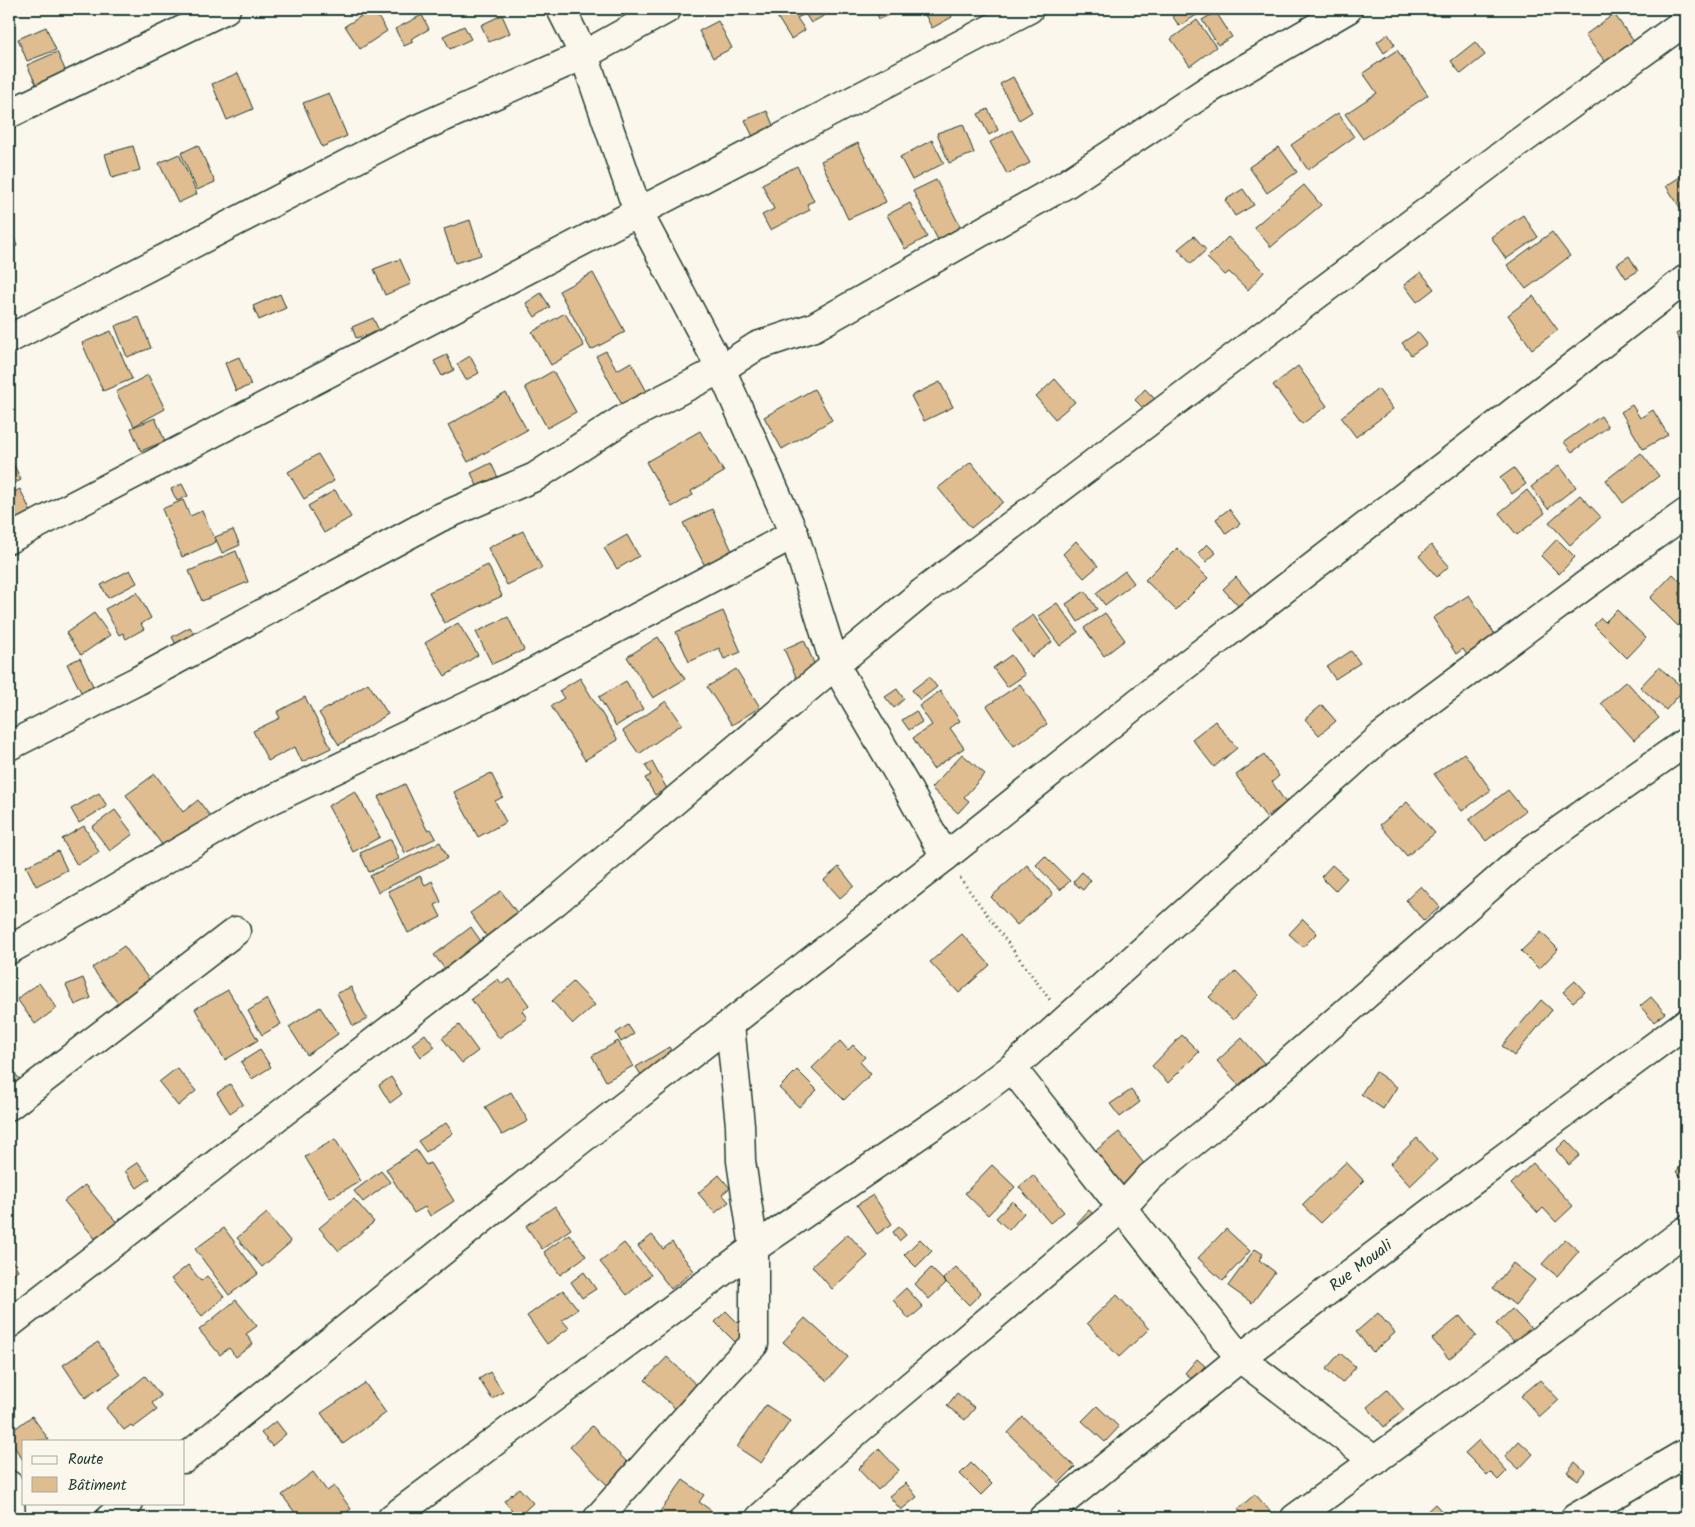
<svg xmlns="http://www.w3.org/2000/svg" width="1695" height="1527" font-family="Kalam,sans-serif">
<style>
.building{fill:#dfbd91;stroke:#1f3d34}
.lines{fill:none;stroke-linecap:round;stroke-linejoin:round}
.minor-casing{stroke:#1f3d34;stroke-width:31}
.path{stroke:#1f3d34;stroke-width:3;stroke-dasharray:1 4;stroke-linecap:butt}
.minor{stroke:#fbf7ec;stroke-width:28}
.labels{text-anchor:middle;dominant-baseline:central;stroke-width:5;stroke-linejoin:round;paint-order:stroke}
.street-label{font-size:16px;fill:#1f3d34;stroke:#fbf7ec}
</style>
<rect width="100%" height="100%" fill="#fbf7ec"/>
<filter id="ink" filterUnits="userSpaceOnUse"><feTurbulence type="fractalNoise" baseFrequency=".02" numOctaves="2"/><feDisplacementMap in="SourceGraphic" scale="10" xChannelSelector="R" yChannelSelector="G"/><feConvolveMatrix kernelMatrix="1 2 1 2 8 2 1 2 1" color-interpolation-filters="sRGB"/></filter>
<g filter="url(#ink)">
<g class="building">
<path d="M373,9L387,31L360,49L345,26Z"/>
<path d="M785,9H799L803,15L797,18L805,30L791,39L776,15Z"/>
<path d="M802,9H836L811,23Z"/>
<path d="M875,9H903L879,19Z"/>
<path d="M922,9H948L952,17L932,28Z"/>
<path d="M1168,9H1201L1203,11L1179,26Z"/>
<path d="M1216,12L1232,37L1218,45L1202,20Z"/>
<path d="M1614,14L1638,47L1610,68L1585,35Z"/>
<path d="M422,15L429,29L411,39L413,42L404,46L395,29Z"/>
<path d="M502,15L510,33L489,42L481,25Z"/>
<path d="M1197,20L1216,47L1190,66L1171,39Z"/>
<path d="M718,21L732,48L713,58L699,31Z"/>
<path d="M464,26L471,39L450,49L443,36Z"/>
<path d="M46,27L56,50L27,61L18,39Z"/>
<path d="M1388,34L1395,45L1384,53L1377,42Z"/>
<path d="M1475,42L1485,55L1461,74L1451,61Z"/>
<path d="M1397,50L1428,95L1363,139L1345,114L1377,93L1363,73Z"/>
<path d="M57,52L75,92L46,105L27,65Z"/>
<path d="M238,73L253,109L227,120L212,84Z"/>
<path d="M1013,77L1032,112L1019,120L1000,84Z"/>
<path d="M329,93L347,136L322,147L303,103Z"/>
<path d="M988,109L998,130L989,135L978,114Z"/>
<path d="M767,111L775,130L754,139L745,120Z"/>
<path d="M1338,113L1354,137L1308,170L1291,145Z"/>
<path d="M963,124L974,153L949,163L937,133Z"/>
<path d="M1012,130L1030,163L1007,174L990,142Z"/>
<path d="M932,140L944,163L912,180L900,157Z"/>
<path d="M858,143L886,202L848,219L821,161Z"/>
<path d="M198,145L215,182L197,190L181,153Z"/>
<path d="M133,146L140,170L112,178L105,154Z"/>
<path d="M1279,147L1297,172L1267,193L1249,167Z"/>
<path d="M179,154L197,194L178,203L159,163Z"/>
<path d="M797,166L814,201L807,204L810,210L770,230L762,215L774,209L762,184Z"/>
<path d="M1686,173V214L1685,215L1666,186Z"/>
<path d="M936,180L961,228L938,240L913,191Z"/>
<path d="M1304,185L1321,205L1271,247L1254,227Z"/>
<path d="M1243,189L1254,205L1235,216L1225,200Z"/>
<path d="M910,203L927,237L905,249L887,215Z"/>
<path d="M1523,215L1538,237L1506,259L1491,237Z"/>
<path d="M470,220L481,255L455,263L444,229Z"/>
<path d="M9,224L17,246L9,249Z"/>
<path d="M1552,232L1570,256L1526,289L1507,265Z"/>
<path d="M1194,236L1206,250L1191,264L1178,249Z"/>
<path d="M1228,237L1264,272L1248,290L1229,272L1225,275L1207,258Z"/>
<path d="M1629,256L1638,271L1626,278L1617,264Z"/>
<path d="M400,259L411,284L385,295L374,269Z"/>
<path d="M1421,272L1434,289L1417,302L1404,285Z"/>
<path d="M593,273L625,332L591,350L559,291Z"/>
<path d="M541,293L550,307L535,317L526,303Z"/>
<path d="M280,294L286,308L259,320L253,306Z"/>
<path d="M1533,296L1558,330L1532,349L1508,315Z"/>
<path d="M565,313L584,346L551,365L532,332Z"/>
<path d="M139,317L151,348L127,357L115,326Z"/>
<path d="M373,318L383,339L369,345L365,335L356,338L352,327Z"/>
<path d="M1686,328V353L1676,334Z"/>
<path d="M111,331L132,379L103,391L82,343Z"/>
<path d="M1418,332L1427,344L1411,355L1402,343Z"/>
<path d="M606,351L617,370L631,362L647,392L622,405L596,356Z"/>
<path d="M447,355L454,370L442,376L434,361Z"/>
<path d="M470,356L479,373L466,380L457,364Z"/>
<path d="M239,357L251,385L236,391L225,363Z"/>
<path d="M1298,366L1327,406L1302,424L1273,385Z"/>
<path d="M553,371L576,412L547,428L525,387Z"/>
<path d="M148,375L165,409L134,426L116,392Z"/>
<path d="M1055,379L1075,402L1055,419L1036,397Z"/>
<path d="M940,382L953,407L924,421L911,396Z"/>
<path d="M814,389L832,420L782,449L764,417Z"/>
<path d="M1145,389L1158,402L1148,413L1135,400Z"/>
<path d="M1378,389L1393,409L1356,437L1341,417Z"/>
<path d="M506,393L527,430L468,462L448,425Z"/>
<path d="M1632,405L1640,418L1653,410L1668,435L1643,449L1621,412Z"/>
<path d="M1601,416L1608,427L1572,452L1564,442Z"/>
<path d="M155,418L165,441L141,451L131,428Z"/>
<path d="M700,431L724,472L691,491L693,495L672,507L646,462Z"/>
<path d="M1641,453L1659,476L1623,503L1606,480Z"/>
<path d="M318,454L334,481L304,499L288,472Z"/>
<path d="M971,462L1003,502L971,528L938,488Z"/>
<path d="M491,463L501,484L481,494L471,473Z"/>
<path d="M14,465L21,480L9,486V468Z"/>
<path d="M1559,465L1576,487L1548,509L1531,487Z"/>
<path d="M1514,468L1526,484L1512,494L1500,478Z"/>
<path d="M182,484L188,496L177,501L171,489Z"/>
<path d="M20,489L32,514L9,525V495Z"/>
<path d="M335,490L351,517L324,533L308,506Z"/>
<path d="M1527,490L1545,513L1517,535L1499,513Z"/>
<path d="M1580,495L1601,517L1570,545L1549,522Z"/>
<path d="M183,500L190,516L202,511L216,542L182,557L162,509Z"/>
<path d="M712,509L733,553L705,566L683,523Z"/>
<path d="M1229,509L1240,524L1226,534L1216,519Z"/>
<path d="M233,530L240,545L222,553L215,537Z"/>
<path d="M523,531L542,568L507,585L488,548Z"/>
<path d="M627,535L639,556L617,569L604,548Z"/>
<path d="M1557,539L1575,557L1559,574L1541,556Z"/>
<path d="M1076,541L1098,566L1084,578L1063,554Z"/>
<path d="M1207,544L1216,553L1206,562L1198,553Z"/>
<path d="M1431,545L1449,566L1437,577L1419,556Z"/>
<path d="M1177,548L1208,578L1176,610L1145,580Z"/>
<path d="M236,551L248,582L202,601L189,571Z"/>
<path d="M488,565L502,596L444,623L429,592Z"/>
<path d="M130,570L137,583L108,598L101,585Z"/>
<path d="M1125,571L1134,583L1105,605L1096,593Z"/>
<path d="M1673,574L1686,587V618L1678,626L1650,598Z"/>
<path d="M1236,577L1252,596L1239,607L1223,589Z"/>
<path d="M1085,591L1097,609L1078,622L1066,604Z"/>
<path d="M137,592L151,618L141,624L144,629L126,639L123,633L119,635L105,609Z"/>
<path d="M1469,595L1500,642L1471,661L1463,649L1456,654L1433,618Z"/>
<path d="M1057,603L1078,632L1060,646L1038,616Z"/>
<path d="M1617,610L1646,638L1627,658L1594,625L1601,618L1605,622Z"/>
<path d="M723,611L741,652L724,659L719,648L689,662L676,632Z"/>
<path d="M94,613L110,635L81,655L66,633Z"/>
<path d="M1105,613L1125,640L1104,656L1084,628Z"/>
<path d="M1033,615L1052,642L1032,657L1012,630Z"/>
<path d="M508,617L524,650L492,664L476,632Z"/>
<path d="M458,623L478,655L445,676L425,643Z"/>
<path d="M190,627L197,640L179,650L172,637Z"/>
<path d="M658,637L685,679L653,698L627,657Z"/>
<path d="M804,640L817,670L797,679L784,649Z"/>
<path d="M1351,651L1360,663L1335,679L1327,667Z"/>
<path d="M1011,655L1025,675L1007,687L993,668Z"/>
<path d="M80,658L93,686L81,692L67,664Z"/>
<path d="M1659,667L1684,689L1666,710L1640,687Z"/>
<path d="M736,669L760,707L732,725L707,687Z"/>
<path d="M929,677L937,687L920,700L912,690Z"/>
<path d="M580,678L618,740L585,760L551,706L564,698L559,691Z"/>
<path d="M626,681L643,709L616,726L599,697Z"/>
<path d="M1626,681L1659,718L1634,740L1601,703Z"/>
<path d="M368,683L388,714L339,745L319,713Z"/>
<path d="M1020,684L1047,724L1014,746L987,706Z"/>
<path d="M897,689L904,699L894,708L885,697Z"/>
<path d="M940,691L960,721L950,728L964,748L933,769L913,738L932,725L919,706Z"/>
<path d="M305,697L331,748L302,762L295,747L268,761L253,731L280,718L277,712Z"/>
<path d="M666,701L682,724L639,754L623,731Z"/>
<path d="M1322,705L1336,721L1319,735L1305,719Z"/>
<path d="M916,711L922,722L909,730L902,720Z"/>
<path d="M1215,721L1237,748L1214,767L1192,739Z"/>
<path d="M1464,753L1491,790L1462,811L1434,774Z"/>
<path d="M962,754L985,774L964,797L969,801L958,813L931,788Z"/>
<path d="M1264,755L1279,776L1272,782L1286,803L1266,817L1236,775Z"/>
<path d="M652,762L667,789L655,795L645,778L651,775L645,765Z"/>
<path d="M491,773L503,797L495,801L506,822L478,837L454,792Z"/>
<path d="M155,774L183,812L198,800L213,820L168,853L126,795Z"/>
<path d="M405,784L427,830L431,829L436,838L405,853L378,797Z"/>
<path d="M1508,790L1525,811L1486,841L1469,820Z"/>
<path d="M355,791L380,837L353,852L328,806Z"/>
<path d="M99,793L107,806L79,823L71,809Z"/>
<path d="M1407,802L1435,833L1407,856L1380,825Z"/>
<path d="M115,810L133,834L110,851L92,827Z"/>
<path d="M84,826L99,852L77,865L62,839Z"/>
<path d="M391,839L399,859L369,872L360,853Z"/>
<path d="M440,842L448,858L378,892L370,876Z"/>
<path d="M58,851L67,870L36,886L26,866Z"/>
<path d="M1045,856L1070,881L1060,890L1036,865Z"/>
<path d="M1027,865L1053,894L1017,925L991,897Z"/>
<path d="M1332,865L1347,878L1335,891L1321,877Z"/>
<path d="M839,867L854,886L840,898L824,880Z"/>
<path d="M1082,872L1091,880L1083,890L1073,882Z"/>
<path d="M420,876L425,885L432,881L441,902L435,905L441,917L408,933L388,891Z"/>
<path d="M1421,886L1440,907L1424,921L1406,900Z"/>
<path d="M501,891L518,914L487,937L470,913Z"/>
<path d="M1303,919L1317,933L1303,947L1289,934Z"/>
<path d="M471,927L485,947L449,974L434,955Z"/>
<path d="M1541,932L1558,949L1539,969L1521,951Z"/>
<path d="M962,934L990,965L959,993L930,962Z"/>
<path d="M124,946L154,986L122,1009L92,968Z"/>
<path d="M1236,971L1259,995L1233,1020L1209,997Z"/>
<path d="M83,978L91,998L75,1005L66,985Z"/>
<path d="M498,979L502,984L510,979L529,1005L522,1011L527,1018L499,1038L471,999Z"/>
<path d="M1575,981L1585,992L1573,1002L1563,992Z"/>
<path d="M573,982L595,1005L573,1024L552,1001Z"/>
<path d="M39,983L57,1008L35,1024L17,999Z"/>
<path d="M351,987L367,1019L353,1026L337,993Z"/>
<path d="M228,990L258,1040L225,1060L195,1009Z"/>
<path d="M1651,997L1665,1013L1654,1022L1640,1006Z"/>
<path d="M267,999L281,1024L262,1035L248,1011Z"/>
<path d="M1541,1000L1552,1010L1514,1056L1502,1046Z"/>
<path d="M320,1007L338,1034L307,1055L289,1027Z"/>
<path d="M459,1025L478,1051L462,1063L442,1038Z"/>
<path d="M628,1025L634,1034L621,1042L616,1033Z"/>
<path d="M425,1034L435,1047L421,1057L412,1044Z"/>
<path d="M1182,1035L1199,1052L1168,1083L1152,1066Z"/>
<path d="M1242,1038L1264,1063L1239,1085L1217,1061Z"/>
<path d="M618,1041L633,1066L606,1081L592,1056Z"/>
<path d="M840,1041L848,1050L853,1045L865,1057L860,1062L871,1074L844,1100L812,1068Z"/>
<path d="M669,1047L676,1058L643,1078L636,1067Z"/>
<path d="M260,1050L271,1067L252,1079L241,1062Z"/>
<path d="M9,1066L25,1086L9,1100Z"/>
<path d="M177,1068L196,1091L178,1106L159,1082Z"/>
<path d="M797,1070L817,1090L799,1107L779,1088Z"/>
<path d="M1376,1072L1397,1087L1383,1109L1361,1094Z"/>
<path d="M391,1077L402,1094L390,1103L379,1085Z"/>
<path d="M230,1084L243,1104L230,1113L217,1093Z"/>
<path d="M1131,1090L1140,1102L1120,1117L1110,1104Z"/>
<path d="M511,1092L528,1121L502,1135L485,1107Z"/>
<path d="M446,1123L453,1133L426,1152L418,1141Z"/>
<path d="M1119,1132L1146,1166L1121,1186L1094,1152Z"/>
<path d="M1417,1138L1437,1160L1410,1186L1390,1164Z"/>
<path d="M335,1139L361,1181L330,1198L305,1157Z"/>
<path d="M1566,1140L1580,1155L1569,1165L1556,1150Z"/>
<path d="M416,1150L426,1165L430,1163L454,1201L430,1216L425,1207L414,1213L386,1169Z"/>
<path d="M1686,1158V1180L1676,1172Z"/>
<path d="M138,1162L150,1179L137,1188L125,1171Z"/>
<path d="M1346,1162L1364,1181L1321,1223L1302,1205Z"/>
<path d="M1533,1163L1573,1206L1556,1222L1543,1208L1538,1213L1511,1184Z"/>
<path d="M992,1165L1015,1187L988,1215L965,1193Z"/>
<path d="M381,1171L390,1182L363,1202L354,1191Z"/>
<path d="M719,1175L730,1188L722,1194L729,1202L715,1213L698,1193Z"/>
<path d="M1033,1175L1064,1212L1050,1223L1019,1187Z"/>
<path d="M85,1185L119,1225L98,1242L64,1201Z"/>
<path d="M873,1195L892,1224L877,1234L857,1205Z"/>
<path d="M354,1199L374,1222L339,1251L319,1228Z"/>
<path d="M1012,1201L1024,1213L1009,1230L996,1218Z"/>
<path d="M555,1206L571,1229L542,1249L526,1226Z"/>
<path d="M1089,1210L1097,1218L1085,1231L1077,1223Z"/>
<path d="M267,1213L291,1242L262,1267L237,1238Z"/>
<path d="M899,1227L906,1235L899,1241L893,1232Z"/>
<path d="M224,1228L258,1274L229,1295L195,1249Z"/>
<path d="M1226,1229L1250,1251L1223,1281L1198,1258Z"/>
<path d="M569,1234L586,1256L560,1275L544,1252Z"/>
<path d="M848,1234L868,1256L832,1289L812,1266Z"/>
<path d="M652,1235L663,1249L672,1242L694,1271L671,1289L638,1246Z"/>
<path d="M920,1239L932,1251L916,1267L904,1255Z"/>
<path d="M1565,1239L1579,1251L1557,1276L1542,1264Z"/>
<path d="M624,1243L651,1275L627,1295L600,1262Z"/>
<path d="M1255,1249L1263,1254L1259,1260L1275,1272L1252,1303L1228,1286Z"/>
<path d="M9,1255L18,1270L9,1276Z"/>
<path d="M1513,1263L1535,1280L1515,1305L1493,1288Z"/>
<path d="M188,1265L201,1281L207,1276L224,1297L202,1316L171,1279Z"/>
<path d="M956,1267L981,1293L969,1305L943,1279Z"/>
<path d="M931,1268L946,1283L929,1299L915,1284Z"/>
<path d="M584,1272L596,1289L582,1298L571,1282Z"/>
<path d="M906,1288L923,1307L909,1319L893,1300Z"/>
<path d="M563,1290L578,1309L562,1320L569,1328L547,1344L527,1316Z"/>
<path d="M1117,1295L1149,1329L1119,1357L1087,1323Z"/>
<path d="M236,1300L257,1326L246,1334L253,1344L236,1357L229,1348L220,1355L199,1330Z"/>
<path d="M1512,1309L1534,1331L1519,1346L1496,1324Z"/>
<path d="M726,1311L748,1333L737,1344L715,1322Z"/>
<path d="M1378,1313L1395,1333L1373,1352L1356,1332Z"/>
<path d="M1460,1316L1476,1336L1449,1359L1432,1339Z"/>
<path d="M805,1318L848,1357L827,1381L783,1342Z"/>
<path d="M98,1342L120,1375L85,1398L63,1365Z"/>
<path d="M1340,1353L1356,1367L1342,1383L1326,1369Z"/>
<path d="M667,1357L702,1390L680,1413L645,1380Z"/>
<path d="M1197,1359L1205,1366L1193,1379L1185,1373Z"/>
<path d="M490,1372L503,1392L492,1399L479,1379Z"/>
<path d="M145,1376L161,1396L152,1403L157,1410L133,1428L131,1425L124,1430L106,1408Z"/>
<path d="M1540,1380L1559,1400L1540,1417L1521,1396Z"/>
<path d="M365,1383L386,1413L343,1444L321,1413Z"/>
<path d="M1387,1390L1404,1410L1384,1427L1367,1407Z"/>
<path d="M957,1393L975,1408L965,1420L947,1406Z"/>
<path d="M766,1405L790,1421L761,1463L737,1447Z"/>
<path d="M1097,1406L1119,1427L1105,1442L1082,1421Z"/>
<path d="M32,1416L49,1440L24,1441L23,1460L9,1439V1433Z"/>
<path d="M1023,1417L1075,1467L1059,1483L1008,1433Z"/>
<path d="M276,1421L286,1434L272,1446L261,1433Z"/>
<path d="M592,1426L628,1463L618,1473L622,1478L611,1489L570,1447Z"/>
<path d="M1479,1440L1507,1471L1498,1480L1490,1472L1487,1475L1465,1453Z"/>
<path d="M1519,1441L1533,1454L1519,1469L1505,1456Z"/>
<path d="M879,1449L899,1470L878,1490L858,1469Z"/>
<path d="M1575,1462L1585,1471L1578,1480L1567,1472Z"/>
<path d="M971,1463L992,1484L981,1495L960,1474Z"/>
<path d="M313,1472L327,1491L334,1486L351,1509L339,1518H299L282,1495Z"/>
<path d="M683,1480L704,1495L699,1502L712,1511L706,1518H667L659,1513Z"/>
<path d="M906,1483L917,1497L901,1510L889,1496Z"/>
<path d="M519,1488L533,1503L518,1517L504,1501Z"/>
<path d="M1255,1494L1271,1512L1264,1518H1246L1238,1509Z"/>
<path d="M1435,1504L1448,1518H1420Z"/>
<path d="M1119,1509L1127,1518H1109Z"/>
</g>
<g class="lines">
<g class="minor-casing">
<g id="minor">
<path d="M561,9L584,55L638,212L721,369L794,534L835,665L908,790L945,857"/>
<path d="M9,114L226,9"/>
<path d="M9,339L397,138L584,55L667,9"/>
<path d="M9,539L1029,9"/>
<path d="M9,746L137,681L439,518L535,477L622,420L721,369L757,346L814,327L1066,184L1208,90L1348,9"/>
<path d="M9,950L85,907L248,811L491,695L794,534"/>
<path d="M1012,1068L1240,1358L1375,1461"/>
<path d="M9,1106L236,931"/>
<path d="M9,1324L555,902L835,665L923,592L1514,146L1686,21"/>
<path d="M184,1459L578,1142L945,857L1156,688L1686,279"/>
<path d="M9,1485L11,1518"/>
<path d="M110,1518L129,1503"/>
<path d="M392,1518L754,1248L967,1102L1012,1068L1382,736L1584,586L1686,513"/>
<path d="M598,1518L732,1366L754,1344V1248L741,1161L740,1125L730,1025"/>
<path d="M760,1518L857,1431L1123,1207L1150,1177L1243,1102L1533,849L1686,742"/>
<path d="M1043,1518L1240,1358L1444,1202L1686,1023"/>
<path d="M1295,1518L1557,1328L1686,1230"/>
<path d="M1575,1518L1686,1453"/>
</g>
</g>
<path class="path" d="M960,878L1050,1000"/>
<use href="#minor" class="minor"/>
</g>
</g>
<g class="labels">
<g class="street-label">
<text transform="translate(1361 1266) rotate(-37)">Rue Mouali</text>
</g>
</g>
<rect width="1695" height="1527" fill="none" stroke="#fbf7ec" stroke-width="30"/>
<rect x="15" y="15" width="1665" height="1497" fill="none" stroke="#1f3d34" stroke-width="2" filter="url(#ink)"/>
<rect x="22" y="1440" width="162" height="65" fill="#fbf7ec" stroke="#a3ada2"/>
<rect x="32" y="1456" width="25" height="8" fill="#fbf7ec" stroke="#a3ada2"/>
<text x="68" y="1464" font-size="15" fill="#1f3d34">Route</text>
<rect x="32" y="1477" width="25" height="15" fill="#dfbd91" stroke="#a3ada2"/>
<text x="68" y="1490" font-size="15" fill="#1f3d34">Bâtiment</text>
</svg>
